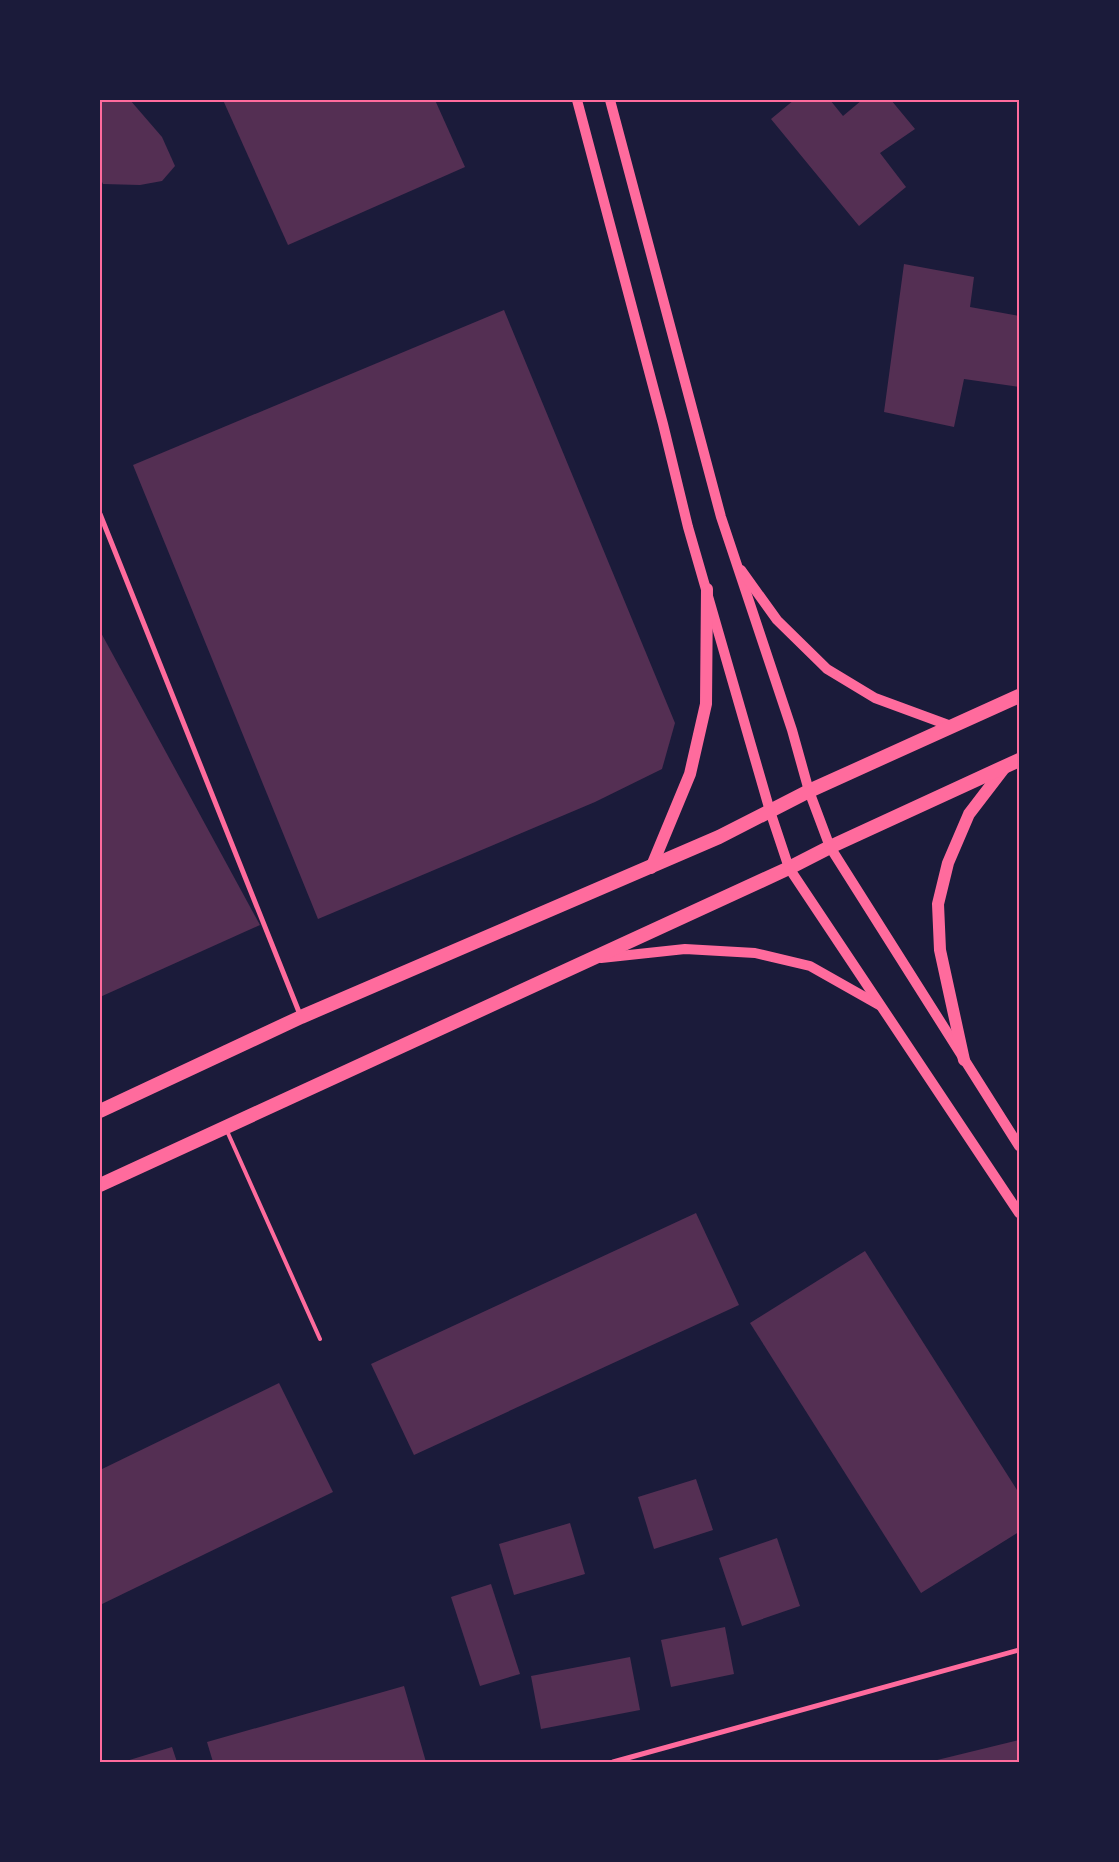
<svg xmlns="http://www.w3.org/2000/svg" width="1119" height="1862" font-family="Overpass,sans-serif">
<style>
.building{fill:#542f53}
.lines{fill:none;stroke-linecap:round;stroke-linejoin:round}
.service{stroke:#ff6b9d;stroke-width:4}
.minor{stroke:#ff6b9d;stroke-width:5}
.secondary{stroke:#ff6b9d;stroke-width:10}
.primary{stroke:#ff6b9d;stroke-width:12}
.trunk{stroke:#ff6b9d;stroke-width:14}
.neatline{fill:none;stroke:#ff6b9d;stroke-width:2}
</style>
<rect width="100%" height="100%" fill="#1b1b3a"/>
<g class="building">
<path d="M100,100H130L162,137L175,166L162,181L140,185L103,184L100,178Z"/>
<path d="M223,100H435L465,167L288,245Z"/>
<path d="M794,100H830L843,116L862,100H891L915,129L880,153L906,187L859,226L771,119Z"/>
<path d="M904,264L974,277L970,307L1019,316V387L964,379L954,427L884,412Z"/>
<path d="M504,310L675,723L662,769L595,802L318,919L133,465Z"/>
<path d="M100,631L260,925L100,997Z"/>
<path d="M696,1213L739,1305L414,1455L371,1364Z"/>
<path d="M865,1251L1019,1493V1532L921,1593L750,1323Z"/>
<path d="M279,1383L333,1492L100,1605V1470Z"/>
<path d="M696,1479L713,1530L654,1549L638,1497Z"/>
<path d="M570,1523L585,1574L514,1595L499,1544Z"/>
<path d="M777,1538L800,1606L742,1626L719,1558Z"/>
<path d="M491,1584L520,1674L480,1686L451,1597Z"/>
<path d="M725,1627L734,1674L671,1687L661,1640Z"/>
<path d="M630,1657L640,1710L541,1729L531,1676Z"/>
<path d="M404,1686L426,1762H213L207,1742Z"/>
<path d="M1019,1740V1762H933V1761Z"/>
<path d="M172,1747L177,1762H123Z"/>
</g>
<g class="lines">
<path class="service" d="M227,1131L320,1339"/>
<g class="minor">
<path d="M100,514L301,1017"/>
<path d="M613,1762L1019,1650"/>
</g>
<g class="secondary">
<path d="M577,100L663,424L688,527L770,811L789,868L1019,1213"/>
<path d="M610,100L721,517L792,730L809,791L830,847L1019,1146"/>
<path d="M741,570L777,620L827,669L875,698L951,726"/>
<path d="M601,958L685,949L755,953L810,966L879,1005"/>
</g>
<g class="primary">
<path d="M651,868L690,774L706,704L707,589"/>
<path d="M964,1060L940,950L938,904L948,863L969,814L1005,767"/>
</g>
<g class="trunk">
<path d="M100,1111L301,1017L719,837L809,791L1019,696"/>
<path d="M100,1185L789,868L830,847L1019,760"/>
</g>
</g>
<rect width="1119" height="1862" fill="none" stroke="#1b1b3a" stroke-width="202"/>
<rect x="101" y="101" width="917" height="1660" class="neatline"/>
</svg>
